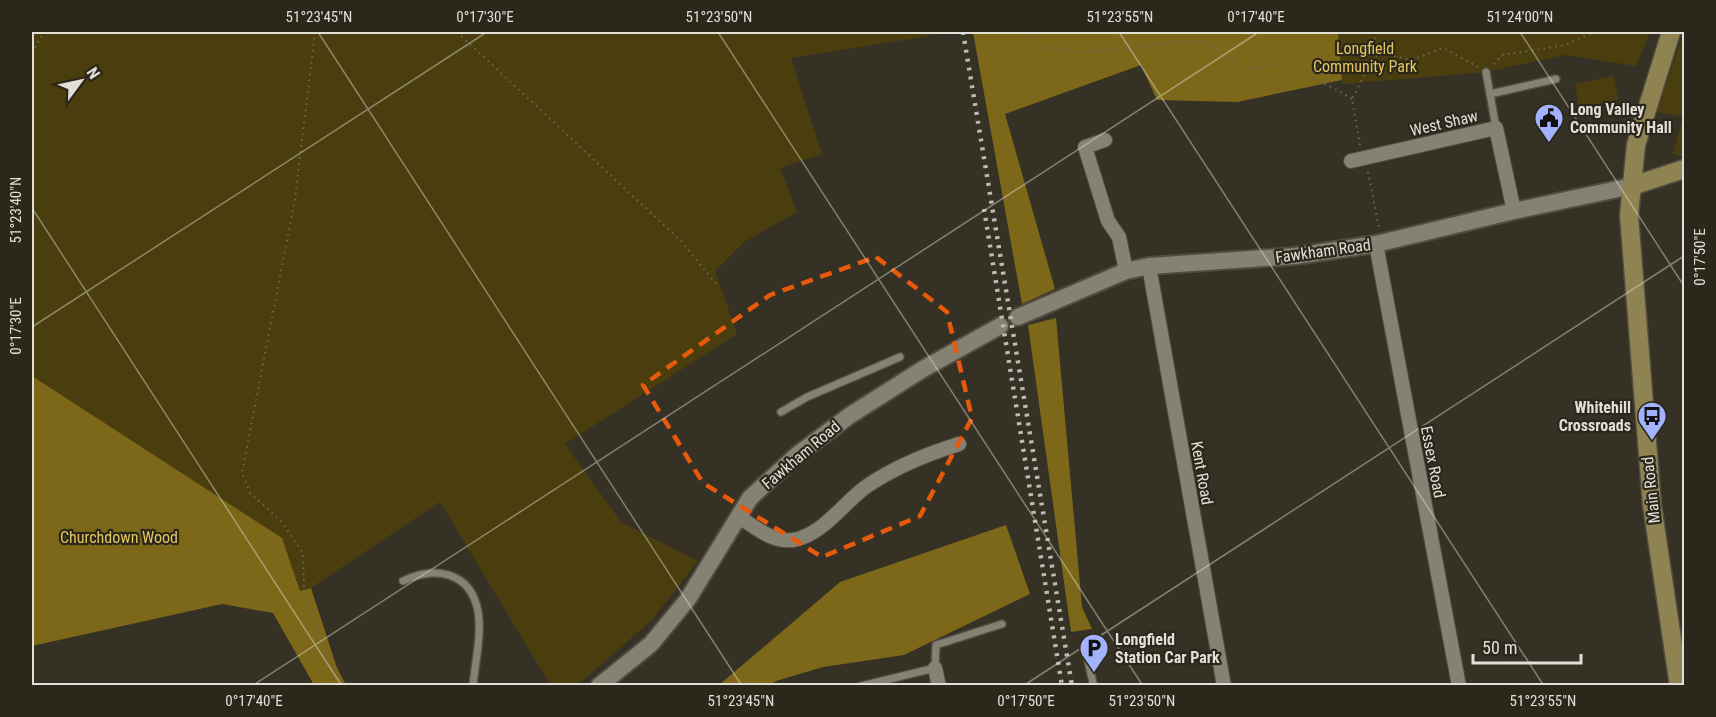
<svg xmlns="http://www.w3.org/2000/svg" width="1716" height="717" font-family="'Roboto Condensed',sans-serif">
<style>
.green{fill:#4a3e0f}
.forest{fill:#7c6818}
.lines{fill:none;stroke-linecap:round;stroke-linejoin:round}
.service-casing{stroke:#504c42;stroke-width:10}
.minor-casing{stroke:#504c42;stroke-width:16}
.tertiary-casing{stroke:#504c42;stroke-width:20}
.secondary-casing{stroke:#504c42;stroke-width:21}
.path{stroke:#6c685e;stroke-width:2;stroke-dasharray:1.5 4.5;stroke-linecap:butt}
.service{stroke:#868273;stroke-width:7}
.minor{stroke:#868273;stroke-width:14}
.tertiary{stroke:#868273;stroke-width:16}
.secondary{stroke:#8e8351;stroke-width:18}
.rail{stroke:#bcbab1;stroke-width:4.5;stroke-dasharray:3 6;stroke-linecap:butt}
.marked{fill:none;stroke:#e8590c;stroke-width:4.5;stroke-dasharray:12 8;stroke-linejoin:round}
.ticks{fill:none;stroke:#e1dfd7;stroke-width:1.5;stroke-opacity:0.45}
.labels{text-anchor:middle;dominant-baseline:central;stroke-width:4.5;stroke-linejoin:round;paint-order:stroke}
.park-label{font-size:16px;fill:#e4c75f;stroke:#2b271b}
.poi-label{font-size:16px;font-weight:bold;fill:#e1dfd7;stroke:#2b271b;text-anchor:start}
.street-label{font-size:16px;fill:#e1dfd7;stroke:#2b271b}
.neatline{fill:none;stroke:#e1dfd7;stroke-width:2}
.ticks-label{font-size:15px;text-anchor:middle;fill:#e1dfd7}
</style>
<rect width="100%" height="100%" fill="#353125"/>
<g class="green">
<path d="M32,32H929L930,36L791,58L822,154L780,168L797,212L744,242L715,271L737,334L565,444L621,522L698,561L653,619L578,685L551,686L440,502L311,588L300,591L282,538L32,376Z"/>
<path d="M1338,32H1650L1636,66L1565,55L1486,72L1343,84Z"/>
<path d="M1684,32V158L1673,153L1683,117L1657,112Z"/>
<path d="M1614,76L1618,100L1579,107L1575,84Z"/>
</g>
<g class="forest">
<path d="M973,32H1338L1342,80L1237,102L1157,100L1141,65L1005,114L1055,289L1022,304Z"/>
<path d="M1056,318L1082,607L1092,629L1071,632L1028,325Z"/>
<path d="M32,376L282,538L300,591L311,588L337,668L346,685H314L273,613L222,604L32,646Z"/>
<path d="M1006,525L1030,594L904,655L823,667L776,681L770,685H719L840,582Z"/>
</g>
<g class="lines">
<g class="service-casing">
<g id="service">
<path d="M1486,72L1490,94"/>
<path d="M1496,128L1490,94L1556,79"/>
<path d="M781,412L807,397L900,357"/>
<path d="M403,581C435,566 470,571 478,611C482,634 475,663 473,686"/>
<path d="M1085,647L1093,683"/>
<path d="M861,686L935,668L936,645L1002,624"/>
</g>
</g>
<g class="minor-casing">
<g id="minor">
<path d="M1105,140L1085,147L1108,221L1119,237L1126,271"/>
<path d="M1351,161L1496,128L1514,211"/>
<path d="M1376,244L1459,686"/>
<path d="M1149,266L1224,686"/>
<path d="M739,517C755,527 773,543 793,540C823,535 844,502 867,486C895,467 927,454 959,444"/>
<path d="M935,668L939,686"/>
</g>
</g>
<g class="tertiary-casing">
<g id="tertiary">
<path d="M1018,317L1126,271L1149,266L1295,256L1376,244L1514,211L1632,186"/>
<path d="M599,686L651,644L688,599L750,498L797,455L849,416L923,369L1000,326"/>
</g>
</g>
<g class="secondary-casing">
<g id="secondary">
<path d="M1671,32L1636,145L1629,215L1652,505L1679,686"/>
<path d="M1632,186L1684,169"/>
</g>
</g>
<g class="path">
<path d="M315,32L295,199L242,473L250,493L281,521L303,553L304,588L337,686"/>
<path d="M457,32L682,242L717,285"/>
<path d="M1021,32C1050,68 1144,43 1185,42C1191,42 1199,40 1204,42C1224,49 1237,72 1261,68C1268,67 1276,62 1283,60C1305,76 1329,84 1352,99"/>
<path d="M1373,32L1381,53L1412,60L1443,48L1478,67"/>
<path d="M32,53L44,32"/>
<path d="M1494,64L1502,55L1565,45L1594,32"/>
<path d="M1360,145L1352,99L1373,58L1381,53"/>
<path d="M1368,172L1379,228"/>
</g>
<use href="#service" class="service"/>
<use href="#minor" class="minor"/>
<use href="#tertiary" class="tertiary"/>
<use href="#secondary" class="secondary"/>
<g class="rail">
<path d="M963,32L1072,686"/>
<path d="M984,209L1062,686"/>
</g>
</g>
<path class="marked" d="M876,257L947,312L972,418L920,516L822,557L703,483L643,385L770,295Z"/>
<path class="ticks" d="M318,32L742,686M718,32L1143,686M1119,32L1544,686M1520,32L1684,286M32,208L342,686M32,327L487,32M252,686L1259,32M1023,686L1684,256"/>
<defs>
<g id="civic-pin" transform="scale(1.5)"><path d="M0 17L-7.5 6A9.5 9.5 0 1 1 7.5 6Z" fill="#a2b2fd" stroke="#2b271b"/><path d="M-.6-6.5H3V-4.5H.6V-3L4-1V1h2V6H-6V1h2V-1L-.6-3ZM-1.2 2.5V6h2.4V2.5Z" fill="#111"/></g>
<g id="bus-pin" transform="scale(1.5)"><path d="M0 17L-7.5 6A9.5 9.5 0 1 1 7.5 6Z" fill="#a2b2fd" stroke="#2b271b"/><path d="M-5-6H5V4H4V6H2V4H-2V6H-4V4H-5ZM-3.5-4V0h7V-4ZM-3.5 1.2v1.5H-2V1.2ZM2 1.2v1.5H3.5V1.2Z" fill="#111"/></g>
<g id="parking-pin" transform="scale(1.5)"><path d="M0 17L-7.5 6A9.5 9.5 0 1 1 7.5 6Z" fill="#a2b2fd" stroke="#2b271b"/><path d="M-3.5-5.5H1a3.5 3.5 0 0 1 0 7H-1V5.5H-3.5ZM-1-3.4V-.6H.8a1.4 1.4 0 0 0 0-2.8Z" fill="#111"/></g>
</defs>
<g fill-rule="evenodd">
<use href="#civic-pin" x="1549" y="118"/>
<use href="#bus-pin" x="1652" y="416"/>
<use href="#parking-pin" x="1094" y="648"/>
</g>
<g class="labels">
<g class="park-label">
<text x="1365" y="48">Longfield<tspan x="1365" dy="18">Community Park</tspan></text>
<text x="119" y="537">Churchdown Wood</text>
</g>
<g class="poi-label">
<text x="1570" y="109">Long Valley<tspan x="1570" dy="18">Community Hall</tspan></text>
<text x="1631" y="407" text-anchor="end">Whitehill<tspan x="1631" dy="18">Crossroads</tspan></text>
<text x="1115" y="639">Longfield<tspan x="1115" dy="18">Station Car Park</tspan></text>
</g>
<g class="street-label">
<text transform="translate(1444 123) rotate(-13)">West Shaw</text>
<text transform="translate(1323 251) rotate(-8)">Fawkham Road</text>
<text transform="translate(801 455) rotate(-40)">Fawkham Road</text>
<text transform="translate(1433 462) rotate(79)">Essex Road</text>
<text transform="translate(1202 473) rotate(80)">Kent Road</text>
<text transform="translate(1651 490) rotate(-96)">Main Road</text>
</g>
</g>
<rect width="1716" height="717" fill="none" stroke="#2b271b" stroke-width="66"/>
<g transform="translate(81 81) rotate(57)" stroke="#2b271b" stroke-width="4.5" paint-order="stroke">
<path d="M0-4.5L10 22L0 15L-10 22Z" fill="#e1dfd7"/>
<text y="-9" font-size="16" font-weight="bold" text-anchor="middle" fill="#e1dfd7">N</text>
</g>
<path d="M1473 654v9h108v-9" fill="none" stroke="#e1dfd7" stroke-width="3"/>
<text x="1482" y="654" font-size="18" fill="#e1dfd7" stroke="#2b271b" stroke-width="4.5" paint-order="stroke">50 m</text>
<rect x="33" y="33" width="1650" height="651" class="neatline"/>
<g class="ticks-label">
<text x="319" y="22">51°23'45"N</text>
<text x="485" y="22">0°17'30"E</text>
<text x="719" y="22">51°23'50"N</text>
<text x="1120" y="22">51°23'55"N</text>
<text x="1256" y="22">0°17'40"E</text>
<text x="1520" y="22">51°24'00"N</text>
<text transform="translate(16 210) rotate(-90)" y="5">51°23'40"N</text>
<text transform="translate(1700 257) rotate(-90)" y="5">0°17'50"E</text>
<text transform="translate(16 326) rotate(-90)" y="5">0°17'30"E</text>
<text x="254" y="706">0°17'40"E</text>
<text x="741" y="706">51°23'45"N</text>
<text x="1026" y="706">0°17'50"E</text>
<text x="1142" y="706">51°23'50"N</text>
<text x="1543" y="706">51°23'55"N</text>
</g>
</svg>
